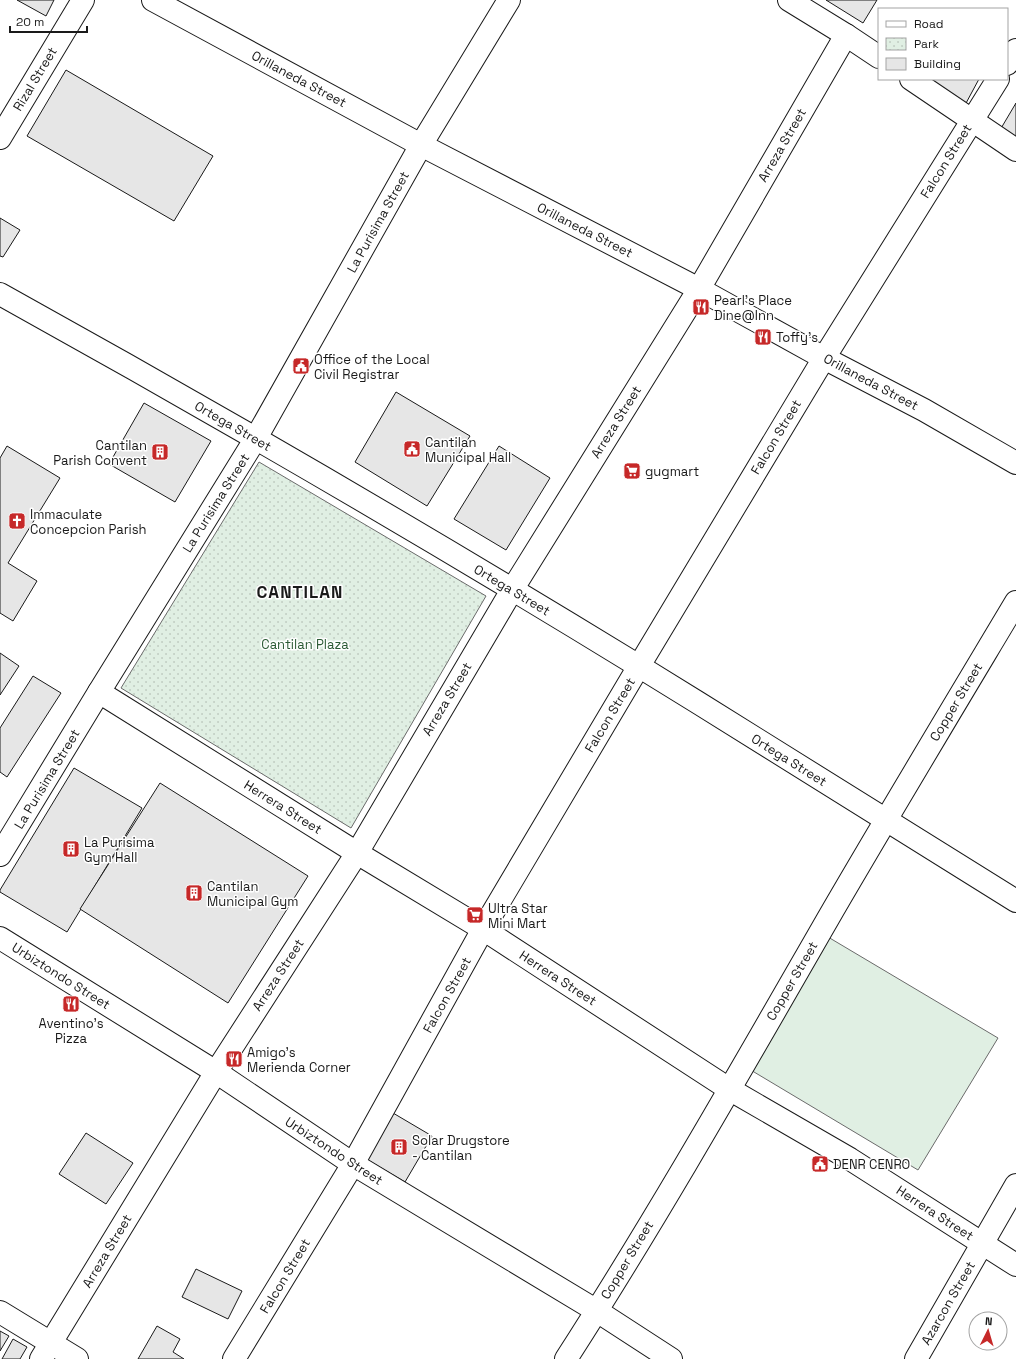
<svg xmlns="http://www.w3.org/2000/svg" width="1016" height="1359" font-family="'Space Grotesk',sans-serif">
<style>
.park{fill:url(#park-dots);stroke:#6a6a6a}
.pitch{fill:#e0efe3;stroke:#6a6a6a}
.building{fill:#e6e6e6;stroke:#1a1a1a}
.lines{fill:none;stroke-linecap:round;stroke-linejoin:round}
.minor-casing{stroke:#1a1a1a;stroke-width:24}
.minor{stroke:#fff;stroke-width:22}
.labels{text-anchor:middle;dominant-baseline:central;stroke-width:3;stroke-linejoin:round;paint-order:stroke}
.street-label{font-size:13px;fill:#1a1a1a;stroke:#fff}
.poi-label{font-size:13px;fill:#1a1a1a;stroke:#fff;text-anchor:start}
.park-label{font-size:13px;fill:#2b5a34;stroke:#fff}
.district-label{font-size:17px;font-weight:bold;letter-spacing:1px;fill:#1a1a1a;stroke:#fff}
</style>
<defs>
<pattern id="park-dots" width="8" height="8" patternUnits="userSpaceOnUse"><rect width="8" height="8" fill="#e0efe3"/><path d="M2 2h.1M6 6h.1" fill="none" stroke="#c0ccc2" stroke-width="1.8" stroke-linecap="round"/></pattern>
</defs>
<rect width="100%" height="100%" fill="#fff"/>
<path class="park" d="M259,462L486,596L351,828L121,688Z"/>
<path class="pitch" d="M828,937L998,1038L918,1170L749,1069Z"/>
<g class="building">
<path d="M17,0H54L46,16Z"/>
<path d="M826,0H877L863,23Z"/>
<path d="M66,70L213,156L174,221L27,136Z"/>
<path d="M930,79H979L965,105Z"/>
<path d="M1016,103V142L1000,130Z"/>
<path d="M0,218L20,230L3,257L0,256Z"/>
<path d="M396,392L470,436L427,506L355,462Z"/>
<path d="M144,403L211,441L175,502L109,464Z"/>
<path d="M7,446L60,478L8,563L37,581L13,621L0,613V458Z"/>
<path d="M499,446L550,478L506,550L454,519Z"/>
<path d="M0,653L19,666L0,695Z"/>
<path d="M33,676L61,693L7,777L0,772V728Z"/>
<path d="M74,768L142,808L67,932L0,892V890Z"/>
<path d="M160,783L308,876L228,1003L80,909Z"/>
<path d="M393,1113L432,1136L405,1182L366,1159Z"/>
<path d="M86,1133L133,1163L106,1204L59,1174Z"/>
<path d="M196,1269L242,1291L228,1319L182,1297Z"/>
<path d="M157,1326L180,1339L173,1352L184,1359H138Z"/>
<path d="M0,1331L9,1336L0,1351Z"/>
<path d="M13,1339L27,1347L20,1359H2Z"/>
</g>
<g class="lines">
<g class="minor-casing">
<g id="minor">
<path d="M153,0L421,145L699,289L824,358L924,410L1016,463"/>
<path d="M789,0L846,35L879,57"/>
<path d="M1007,64L1016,50"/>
<path d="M911,79L1016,150"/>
<path d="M0,138L83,0"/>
<path d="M0,294C215,413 428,537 637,665C764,743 890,823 1016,901"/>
<path d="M99,692L357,853L483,929L729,1089L850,1159L1016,1265"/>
<path d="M0,855L99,692L256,438L421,145L509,0"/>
<path d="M0,938L216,1072L353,1164L597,1311L671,1359"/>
<path d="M0,1312L77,1359"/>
<path d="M41,1359L216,1072L357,853L512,590L699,289L846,35"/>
<path d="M234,1359L353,1164L483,929L639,666L824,358L998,79"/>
<path d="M566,1359C660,1213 746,1061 833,910C893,807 955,704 1016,602"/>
<path d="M916,1359L1016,1185"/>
</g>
</g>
<use href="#minor" class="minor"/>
</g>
<defs>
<g id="restaurant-square" transform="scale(0.9)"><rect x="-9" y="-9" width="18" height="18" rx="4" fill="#c62828" stroke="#fff"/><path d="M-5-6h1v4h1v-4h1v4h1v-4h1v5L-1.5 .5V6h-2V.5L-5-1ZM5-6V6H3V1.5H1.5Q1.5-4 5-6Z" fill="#fff"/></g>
<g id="civic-square" transform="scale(0.9)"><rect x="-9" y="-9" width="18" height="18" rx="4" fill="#c62828" stroke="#fff"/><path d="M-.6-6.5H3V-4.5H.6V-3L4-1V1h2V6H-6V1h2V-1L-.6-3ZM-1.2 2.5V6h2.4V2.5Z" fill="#fff"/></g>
<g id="building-square" transform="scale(0.9)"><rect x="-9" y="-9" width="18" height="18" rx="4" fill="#c62828" stroke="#fff"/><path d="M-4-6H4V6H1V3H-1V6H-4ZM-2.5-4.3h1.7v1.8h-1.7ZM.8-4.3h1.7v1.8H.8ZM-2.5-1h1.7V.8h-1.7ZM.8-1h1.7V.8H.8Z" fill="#fff"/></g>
<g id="supermarket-square" transform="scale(0.9)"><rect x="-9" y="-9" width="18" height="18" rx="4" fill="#c62828" stroke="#fff"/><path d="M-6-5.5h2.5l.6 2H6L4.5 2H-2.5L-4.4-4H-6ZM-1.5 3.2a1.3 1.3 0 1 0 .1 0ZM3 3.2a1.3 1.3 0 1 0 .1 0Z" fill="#fff"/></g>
<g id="church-square" transform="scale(0.9)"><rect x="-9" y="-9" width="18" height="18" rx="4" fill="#c62828" stroke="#fff"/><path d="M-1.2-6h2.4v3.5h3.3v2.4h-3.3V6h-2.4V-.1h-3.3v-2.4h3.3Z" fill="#fff"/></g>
</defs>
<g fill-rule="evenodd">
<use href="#restaurant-square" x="701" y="307"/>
<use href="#restaurant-square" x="763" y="337"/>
<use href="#civic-square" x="301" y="366"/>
<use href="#civic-square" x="412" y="449"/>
<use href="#building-square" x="160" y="452"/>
<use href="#supermarket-square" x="632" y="471"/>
<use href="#church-square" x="17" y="521"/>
<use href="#building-square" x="71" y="849"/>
<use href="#building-square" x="194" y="893"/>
<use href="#supermarket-square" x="475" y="915"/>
<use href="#restaurant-square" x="71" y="1004"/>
<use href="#restaurant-square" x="234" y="1059"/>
<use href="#building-square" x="399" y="1147"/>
<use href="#civic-square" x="820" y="1164"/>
</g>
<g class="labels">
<g class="street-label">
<text transform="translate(35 79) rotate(-59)">Rizal Street</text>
<text transform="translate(299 79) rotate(28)">Orillaneda Street</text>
<text transform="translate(782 145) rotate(-60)">Arreza Street</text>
<text transform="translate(946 161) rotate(-58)">Falcon Street</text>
<text transform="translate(378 222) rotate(-61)">La Purisima Street</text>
<text transform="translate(585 230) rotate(27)">Orillaneda Street</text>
<text transform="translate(871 382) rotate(28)">Orillaneda Street</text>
<text transform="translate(616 422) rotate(-58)">Arreza Street</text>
<text transform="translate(233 426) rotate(30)">Ortega Street</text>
<text transform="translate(776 437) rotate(-59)">Falcon Street</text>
<text transform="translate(216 503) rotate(-58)">La Purisima Street</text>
<text transform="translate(512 590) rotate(31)">Ortega Street</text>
<text transform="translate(447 699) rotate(-59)">Arreza Street</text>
<text transform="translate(956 702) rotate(-59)">Copper Street</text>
<text transform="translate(610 715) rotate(-59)">Falcon Street</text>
<text transform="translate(789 760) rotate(32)">Ortega Street</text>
<text transform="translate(47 779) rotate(-59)">La Purisima Street</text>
<text transform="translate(283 807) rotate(32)">Herrera Street</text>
<text transform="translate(278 975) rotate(-57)">Arreza Street</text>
<text transform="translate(61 976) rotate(32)">Urbiztondo Street</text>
<text transform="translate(558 978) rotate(33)">Herrera Street</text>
<text transform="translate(792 981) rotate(-60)">Copper Street</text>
<text transform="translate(447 995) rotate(-61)">Falcon Street</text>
<text transform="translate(334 1151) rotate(33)">Urbiztondo Street</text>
<text transform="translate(935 1213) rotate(33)">Herrera Street</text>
<text transform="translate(107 1251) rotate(-59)">Arreza Street</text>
<text transform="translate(627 1260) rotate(-59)">Copper Street</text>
<text transform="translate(285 1276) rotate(-59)">Falcon Street</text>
<text transform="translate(948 1303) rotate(-60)">Azarcon Street</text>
</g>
<g class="poi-label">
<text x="714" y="300">Pearl's Place<tspan x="714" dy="15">Dine@Inn</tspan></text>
<text x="776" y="337">Toffy's</text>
<text x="314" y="359">Office of the Local<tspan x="314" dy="15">Civil Registrar</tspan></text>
<text x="425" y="442">Cantilan<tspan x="425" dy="15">Municipal Hall</tspan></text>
<text x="147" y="445" text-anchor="end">Cantilan<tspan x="147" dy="15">Parish Convent</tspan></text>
<text x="645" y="471">gugmart</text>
<text x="30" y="514">Immaculate<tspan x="30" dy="15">Concepcion Parish</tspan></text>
<text x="84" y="842">La Purisima<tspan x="84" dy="15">Gym Hall</tspan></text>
<text x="207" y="886">Cantilan<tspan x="207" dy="15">Municipal Gym</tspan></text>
<text x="488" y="908">Ultra Star<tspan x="488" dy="15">Mini Mart</tspan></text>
<text x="71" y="1023" text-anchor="middle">Aventino's<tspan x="71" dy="15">Pizza</tspan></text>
<text x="247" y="1052">Amigo's<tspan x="247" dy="15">Merienda Corner</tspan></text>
<text x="412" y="1140">Solar Drugstore<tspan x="412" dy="15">- Cantilan</tspan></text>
<text x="833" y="1164">DENR CENRO</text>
</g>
<g class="park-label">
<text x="305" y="644">Cantilan Plaza</text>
</g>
<g class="district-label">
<text x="300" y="592">CANTILAN</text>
</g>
</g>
<rect x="878" y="8" width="130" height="72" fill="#ffffff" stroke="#a3a3a3"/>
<rect x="886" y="21" width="20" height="6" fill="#ffffff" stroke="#a3a3a3"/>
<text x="914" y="28" font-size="12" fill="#1a1a1a">Road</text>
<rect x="886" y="38" width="20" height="12" fill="url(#park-dots)" stroke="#a3a3a3"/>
<text x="914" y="48" font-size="12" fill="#1a1a1a">Park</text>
<rect x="886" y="58" width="20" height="12" fill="#e6e6e6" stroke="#a3a3a3"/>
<text x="914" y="68" font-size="12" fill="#1a1a1a">Building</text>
<g transform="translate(988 1331) rotate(5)"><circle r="19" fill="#ffffff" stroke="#a3a3a3"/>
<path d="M0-3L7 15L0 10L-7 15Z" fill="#c62828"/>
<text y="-6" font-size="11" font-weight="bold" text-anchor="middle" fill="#1a1a1a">N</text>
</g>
<path d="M10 26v6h77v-6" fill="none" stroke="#1a1a1a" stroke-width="2"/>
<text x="16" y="26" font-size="12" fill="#1a1a1a" stroke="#ffffff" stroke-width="3" paint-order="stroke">20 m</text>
</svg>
